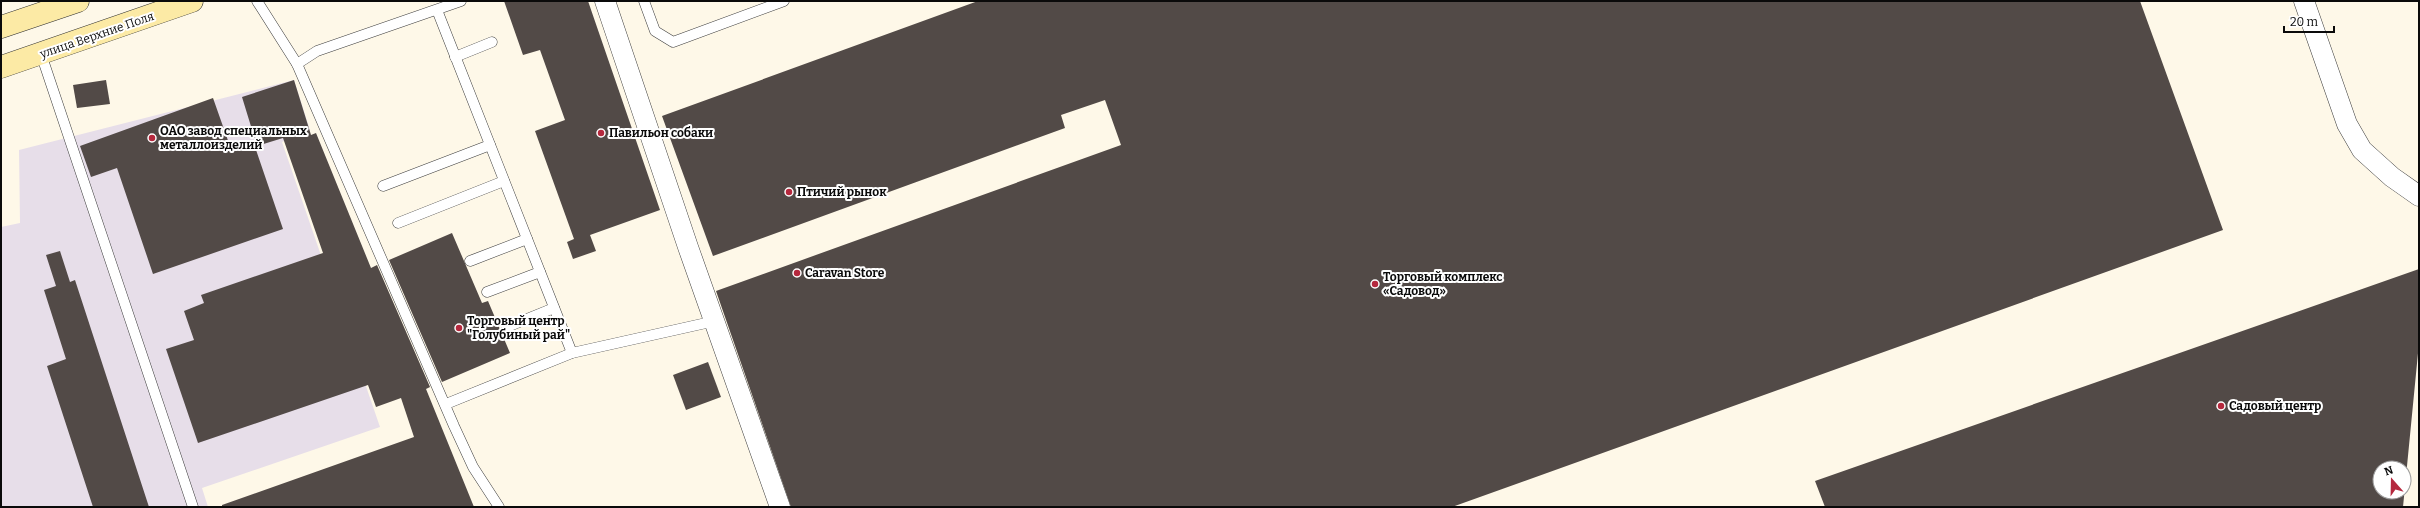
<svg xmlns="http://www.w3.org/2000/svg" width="2420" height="508" font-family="Bitter,serif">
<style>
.industrial{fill:#e7dee9}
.building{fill:#524a47;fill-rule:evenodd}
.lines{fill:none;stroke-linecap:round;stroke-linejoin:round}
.lane-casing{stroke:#3d3d3d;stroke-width:11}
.street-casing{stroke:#3d3d3d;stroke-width:21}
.secondary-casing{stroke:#2c2c2c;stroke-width:23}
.lane{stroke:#fff;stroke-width:10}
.street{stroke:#fff;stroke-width:20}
.secondary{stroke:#fceaa5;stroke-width:22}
.poi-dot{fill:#b5283d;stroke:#fff;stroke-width:1.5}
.labels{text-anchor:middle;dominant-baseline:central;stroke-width:4;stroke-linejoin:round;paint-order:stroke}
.street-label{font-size:12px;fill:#0a0a0a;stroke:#fff}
.poi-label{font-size:12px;font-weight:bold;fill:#0a0a0a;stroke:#fff;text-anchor:start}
</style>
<rect width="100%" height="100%" fill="#fef8e8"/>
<path class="industrial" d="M294,80L310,130L282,142L380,427L202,488L208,507H1V227L20,223L19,150Z"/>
<g class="building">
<path d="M504,1H588L660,210L590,235L596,251L573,259L567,242L574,239L535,131L565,120L540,50L523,55Z"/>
<path d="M978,1H2140L2223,230L1452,507H791L716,291L1121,145L1105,100L1061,115L1065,128L713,256L662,116Z"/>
<path d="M106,80L110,104L77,108L73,85Z"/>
<path d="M294,80L311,135L316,133L371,268L377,265L430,387L426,389L474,507H222V505L414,437L401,398L376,407L368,385L198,443L166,349L194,340L184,311L204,303L201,295L323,253L283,138L257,146L242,97Z"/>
<path d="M213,98L232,152L254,144L283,229L153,274L117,168L91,177L80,146Z"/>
<path d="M452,233L482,303L488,301L510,353L442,382L389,260Z"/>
<path d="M60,251L70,282L75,280L149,507H93L47,366L66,359L44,290L56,286L46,255Z"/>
<path d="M2419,269V343L2403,507H1825L1815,481ZM2380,468H2404V492H2380Z"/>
<path d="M708,362L721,397L686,410L673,375Z"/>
</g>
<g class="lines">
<g class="lane-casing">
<g id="lane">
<path d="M257,1L297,64L454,426L473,467L499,507"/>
<path d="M644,1L655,31L673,42L784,1"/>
<path d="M437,10L572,353"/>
<path d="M41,54L193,507"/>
<path d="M455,57L492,42"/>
<path d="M297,64L317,51L461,1"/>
<path d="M383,186L490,145"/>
<path d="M398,223L504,181"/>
<path d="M470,261L527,239"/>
<path d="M487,292L540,272"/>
<path d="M507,327L554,308"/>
<path d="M446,404L572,353L715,321"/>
</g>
</g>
<g class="street-casing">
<g id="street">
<path d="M605,1L688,247L780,507"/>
<path d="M2304,1L2347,124L2362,150L2392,177L2419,196"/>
</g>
</g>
<g class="secondary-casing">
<g id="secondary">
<path d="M1,27L78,1"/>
<path d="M1,67L192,1"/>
</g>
</g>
<use href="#lane" class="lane"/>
<use href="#street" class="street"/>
<use href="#secondary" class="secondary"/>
</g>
<g class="poi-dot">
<circle cx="601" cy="133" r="4"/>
<circle cx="152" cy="138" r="4"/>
<circle cx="789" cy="192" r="4"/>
<circle cx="797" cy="273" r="4"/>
<circle cx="1375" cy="284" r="4"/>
<circle cx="459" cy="328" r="4"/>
<circle cx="2221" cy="406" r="4"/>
</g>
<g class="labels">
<g class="street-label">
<text transform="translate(97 35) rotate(-19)">улица Верхние Поля</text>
</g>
<g class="poi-label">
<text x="160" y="131">ОАО завод специальных<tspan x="160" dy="14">металлоизделий</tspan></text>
<text x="609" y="133">Павильон собаки</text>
<text x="797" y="192">Птичий рынок</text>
<text x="805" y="273">Caravan Store</text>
<text x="1383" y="277">Торговый комплекс<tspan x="1383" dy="14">«Садовод»</tspan></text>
<text x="467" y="321">Торговый центр<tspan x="467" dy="14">"Голубиный рай"</tspan></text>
<text x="2229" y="406">Садовый центр</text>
</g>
</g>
<rect width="2420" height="508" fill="none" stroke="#0a0a0a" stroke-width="4"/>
<g transform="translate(2392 480) rotate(340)"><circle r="19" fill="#ffffff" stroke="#9d9d9d"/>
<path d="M0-3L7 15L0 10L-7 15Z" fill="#b5283d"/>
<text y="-6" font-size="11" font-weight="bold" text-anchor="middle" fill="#0a0a0a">N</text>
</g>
<path d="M2284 26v6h50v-6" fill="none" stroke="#0a0a0a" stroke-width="2"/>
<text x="2290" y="26" font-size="12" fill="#0a0a0a" stroke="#ffffff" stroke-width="3" paint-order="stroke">20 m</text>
</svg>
